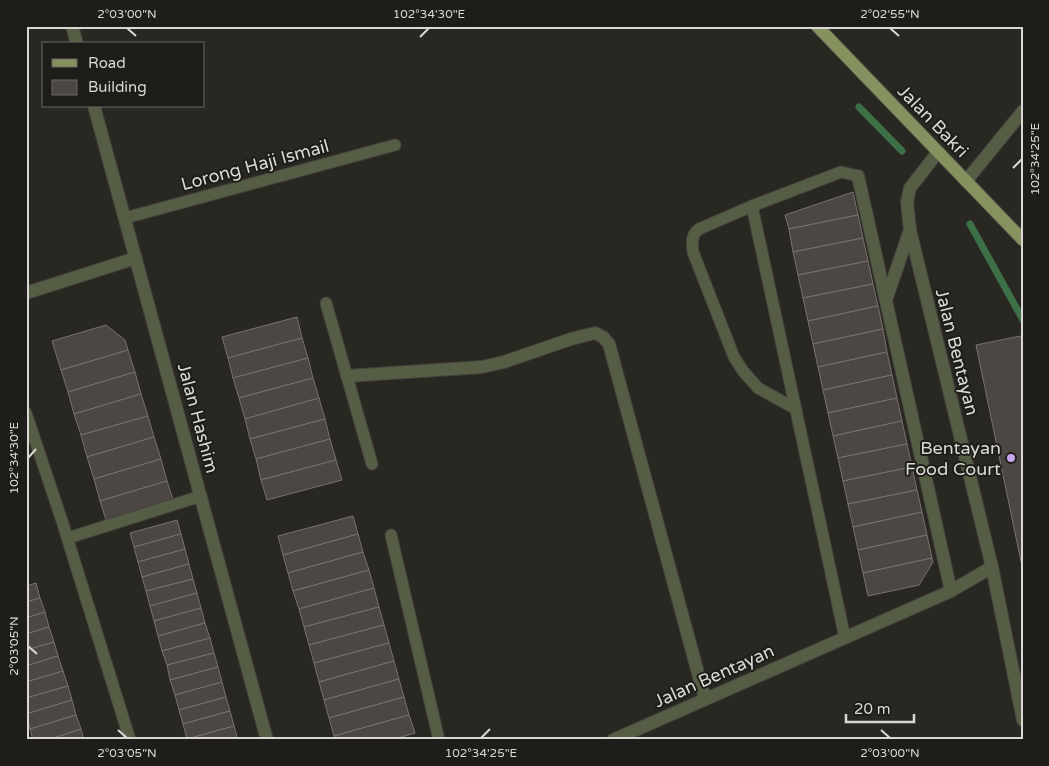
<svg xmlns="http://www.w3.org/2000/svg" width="1049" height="766" font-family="'Varela Round',sans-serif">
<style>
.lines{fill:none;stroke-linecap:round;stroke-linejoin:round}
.stream{stroke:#3d7047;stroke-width:7}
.building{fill:#4c4743;stroke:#77726d}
.service-casing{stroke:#45433e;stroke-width:13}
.minor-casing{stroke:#45433e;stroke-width:14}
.tertiary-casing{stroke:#45433e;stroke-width:14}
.primary-casing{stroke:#45433e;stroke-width:14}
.service{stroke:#565d45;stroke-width:11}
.minor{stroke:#565d45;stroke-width:12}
.tertiary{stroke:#565d45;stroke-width:12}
.primary{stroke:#85915f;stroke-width:12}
.ticks{fill:none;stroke:#d9d8d4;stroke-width:2}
.poi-dot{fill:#c9a5ee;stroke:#1f1d19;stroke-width:2}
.labels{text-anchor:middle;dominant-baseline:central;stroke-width:4;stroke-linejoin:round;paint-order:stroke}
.street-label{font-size:18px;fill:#d9d8d4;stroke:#1f1d19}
.poi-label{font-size:18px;fill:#d9d8d4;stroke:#1f1d19;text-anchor:end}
.neatline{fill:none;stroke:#d9d8d4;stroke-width:2}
.ticks-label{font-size:12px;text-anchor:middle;fill:#d9d8d4}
</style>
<rect width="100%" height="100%" fill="#292722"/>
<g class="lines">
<g class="stream">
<path d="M859,107L902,151"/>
<path d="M970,224L1023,320"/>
</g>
</g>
<g class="building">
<path d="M853,192L858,215L789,229L785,215Z"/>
<path d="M858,215L863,238L793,252L789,229Z"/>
<path d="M863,238L868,261L798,275L793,252Z"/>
<path d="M868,261L873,284L803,298L798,275Z"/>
<path d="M873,284L878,306L808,321L803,298Z"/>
<path d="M878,306L883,329L813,344L808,321Z"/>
<path d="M297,317L302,338L228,358L222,337Z"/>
<path d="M106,325L125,340L128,350L61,370L52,341Z"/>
<path d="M883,329L887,352L818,367L813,344Z"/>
<path d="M1020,336L1023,341V571L976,345Z"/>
<path d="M302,338L308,358L233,378L228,358Z"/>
<path d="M128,350L135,372L68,392L61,370Z"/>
<path d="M887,352L892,375L823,390L818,367Z"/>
<path d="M308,358L313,378L239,398L233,378Z"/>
<path d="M135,372L141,394L74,414L68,392Z"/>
<path d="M892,375L897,398L828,413L823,390Z"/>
<path d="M313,378L319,398L245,419L239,398Z"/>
<path d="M141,394L148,416L81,435L74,414Z"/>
<path d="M319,398L325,419L250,439L245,419Z"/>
<path d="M897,398L902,421L833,436L828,413Z"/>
<path d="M148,416L154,437L87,457L81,435Z"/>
<path d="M325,419L330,439L256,459L250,439Z"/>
<path d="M902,421L907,444L838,458L833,436Z"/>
<path d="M154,437L161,459L94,479L87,457Z"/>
<path d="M330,439L336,460L261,480L256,459Z"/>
<path d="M907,444L912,467L843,481L838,458Z"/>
<path d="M161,459L167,481L100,501L94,479Z"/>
<path d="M336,460L342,480L267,500L261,480Z"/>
<path d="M912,467L917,490L848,504L843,481Z"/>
<path d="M167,481L174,503L107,523L100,501Z"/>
<path d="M917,490L922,512L853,527L848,504Z"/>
<path d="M922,512L927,535L858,550L853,527Z"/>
<path d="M353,516L358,534L283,555L278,536Z"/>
<path d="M177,520L181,534L134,547L130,533Z"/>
<path d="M181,534L185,549L138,562L134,547Z"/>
<path d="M358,534L363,552L288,573L283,555Z"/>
<path d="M927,535L932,558L863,573L858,550Z"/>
<path d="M185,549L189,564L142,577L138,562Z"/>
<path d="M363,552L369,570L293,591L288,573Z"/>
<path d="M932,558L933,562L919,585L868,596L863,573Z"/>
<path d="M189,564L193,579L146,591L142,577Z"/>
<path d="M369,570L374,588L299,609L293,591Z"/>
<path d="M193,579L197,593L150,606L146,591Z"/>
<path d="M36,583L40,598L26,602V586Z"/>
<path d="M374,588L379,607L304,627L299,609Z"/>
<path d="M197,593L201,608L154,621L150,606Z"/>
<path d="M40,598L45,612L26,618V602Z"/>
<path d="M379,607L384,625L309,645L304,627Z"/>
<path d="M201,608L205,623L158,636L154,621Z"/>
<path d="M45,612L49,627L26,634V618Z"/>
<path d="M205,623L210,638L162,651L158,636Z"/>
<path d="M384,625L389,643L314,663L309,645Z"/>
<path d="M49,627L54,642L26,650V634Z"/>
<path d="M210,638L214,653L167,665L162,651Z"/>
<path d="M54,642L58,656L26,666V650Z"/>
<path d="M389,643L394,661L319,682L314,663Z"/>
<path d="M214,653L218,667L170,680L167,665Z"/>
<path d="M58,656L63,671L26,682V666Z"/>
<path d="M394,661L399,679L324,700L319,682Z"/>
<path d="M218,667L222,682L175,695L170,680Z"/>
<path d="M63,671L68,686L26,698V682Z"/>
<path d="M399,679L404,697L329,718L324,700Z"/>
<path d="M222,682L226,697L179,710L175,695Z"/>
<path d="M68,686L72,700L26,714V698Z"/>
<path d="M226,697L230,711L183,724L179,710Z"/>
<path d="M404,697L409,715L334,736L329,718Z"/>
<path d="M72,700L76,715L30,729L26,714Z"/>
<path d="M230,711L234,726L187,739L183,724Z"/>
<path d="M76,715L81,729L48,740H33L30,729Z"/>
<path d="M409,715L415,733L391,740H336L334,736Z"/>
<path d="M234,726L238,740L187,739Z"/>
<path d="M81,729L84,740H48Z"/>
</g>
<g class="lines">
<g class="service-casing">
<g id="service">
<path d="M752,206L845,638"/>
<path d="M125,218L395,145"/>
<path d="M326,303L372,464"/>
<path d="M796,409L758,388L743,371L734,357L693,252C692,242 691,235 699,229L752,206L841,172L858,176"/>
<path d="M26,413L62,521L130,740"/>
<path d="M391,535L439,740"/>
<path d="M68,538L201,496"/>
</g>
</g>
<g class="minor-casing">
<g id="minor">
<path d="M858,176L951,591"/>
<path d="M26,293L136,258"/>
<path d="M886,300L910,230"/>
<path d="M347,376L482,367L504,362L571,339L595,333L603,337L609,344L705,699"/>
<path d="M613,740L951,591L992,567"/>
</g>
</g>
<g class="tertiary-casing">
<g id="tertiary">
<path d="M72,26L77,44"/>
<path d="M94,106L267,740"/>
<path d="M938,152L910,188L907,202L910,230L992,567L1023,720"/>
<path d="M966,181L1023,111"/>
</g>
</g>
<g class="primary-casing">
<path id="primary" d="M817,26L1023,240"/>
</g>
<use href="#service" class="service"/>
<use href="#minor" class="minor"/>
<use href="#tertiary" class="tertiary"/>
<use href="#primary" class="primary"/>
</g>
<path class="ticks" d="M127,28L136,36M890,28L899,36M420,37L429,28M1013,168L1022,159M28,458L36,449M28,646L37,654M118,730L127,738M881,730L890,738M481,738L490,729"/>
<circle class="poi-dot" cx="1011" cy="458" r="5"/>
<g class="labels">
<g class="street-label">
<text transform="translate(933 121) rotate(46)">Jalan Bakri</text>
<text transform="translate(255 165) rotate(-15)">Lorong Haji Ismail</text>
<text transform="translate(957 352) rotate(76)">Jalan Bentayan</text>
<text transform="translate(198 418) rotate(75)">Jalan Hashim</text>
<text transform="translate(714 676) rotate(-24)">Jalan Bentayan</text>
</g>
<g class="poi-label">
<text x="1001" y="448">Bentayan<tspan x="1001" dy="21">Food Court</tspan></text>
</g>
</g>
<rect width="1049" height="766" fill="none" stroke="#1f1d19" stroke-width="55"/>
<rect x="42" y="42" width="162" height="65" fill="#1f1d19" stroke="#696864"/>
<rect x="52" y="59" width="25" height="8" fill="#85915f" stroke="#696864"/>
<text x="88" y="68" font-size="15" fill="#d9d8d4">Road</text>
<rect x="52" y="80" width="25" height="15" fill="#4c4743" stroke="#696864"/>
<text x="88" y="92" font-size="15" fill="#d9d8d4">Building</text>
<path d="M846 714v8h68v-8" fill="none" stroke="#d9d8d4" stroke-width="2.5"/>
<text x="854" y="714" font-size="15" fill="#d9d8d4" stroke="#1f1d19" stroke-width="4" paint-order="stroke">20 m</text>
<rect x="28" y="28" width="994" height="710" class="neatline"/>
<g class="ticks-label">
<text x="127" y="18">2°03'00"N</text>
<text x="429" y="18">102°34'30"E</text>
<text x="890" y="18">2°02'55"N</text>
<text transform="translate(1035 159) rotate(-90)" y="4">102°34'25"E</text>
<text transform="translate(14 458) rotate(-90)" y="4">102°34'30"E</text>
<text transform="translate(14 646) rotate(-90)" y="4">2°03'05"N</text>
<text x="127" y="757">2°03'05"N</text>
<text x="481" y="757">102°34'25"E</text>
<text x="890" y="757">2°03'00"N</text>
</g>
</svg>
